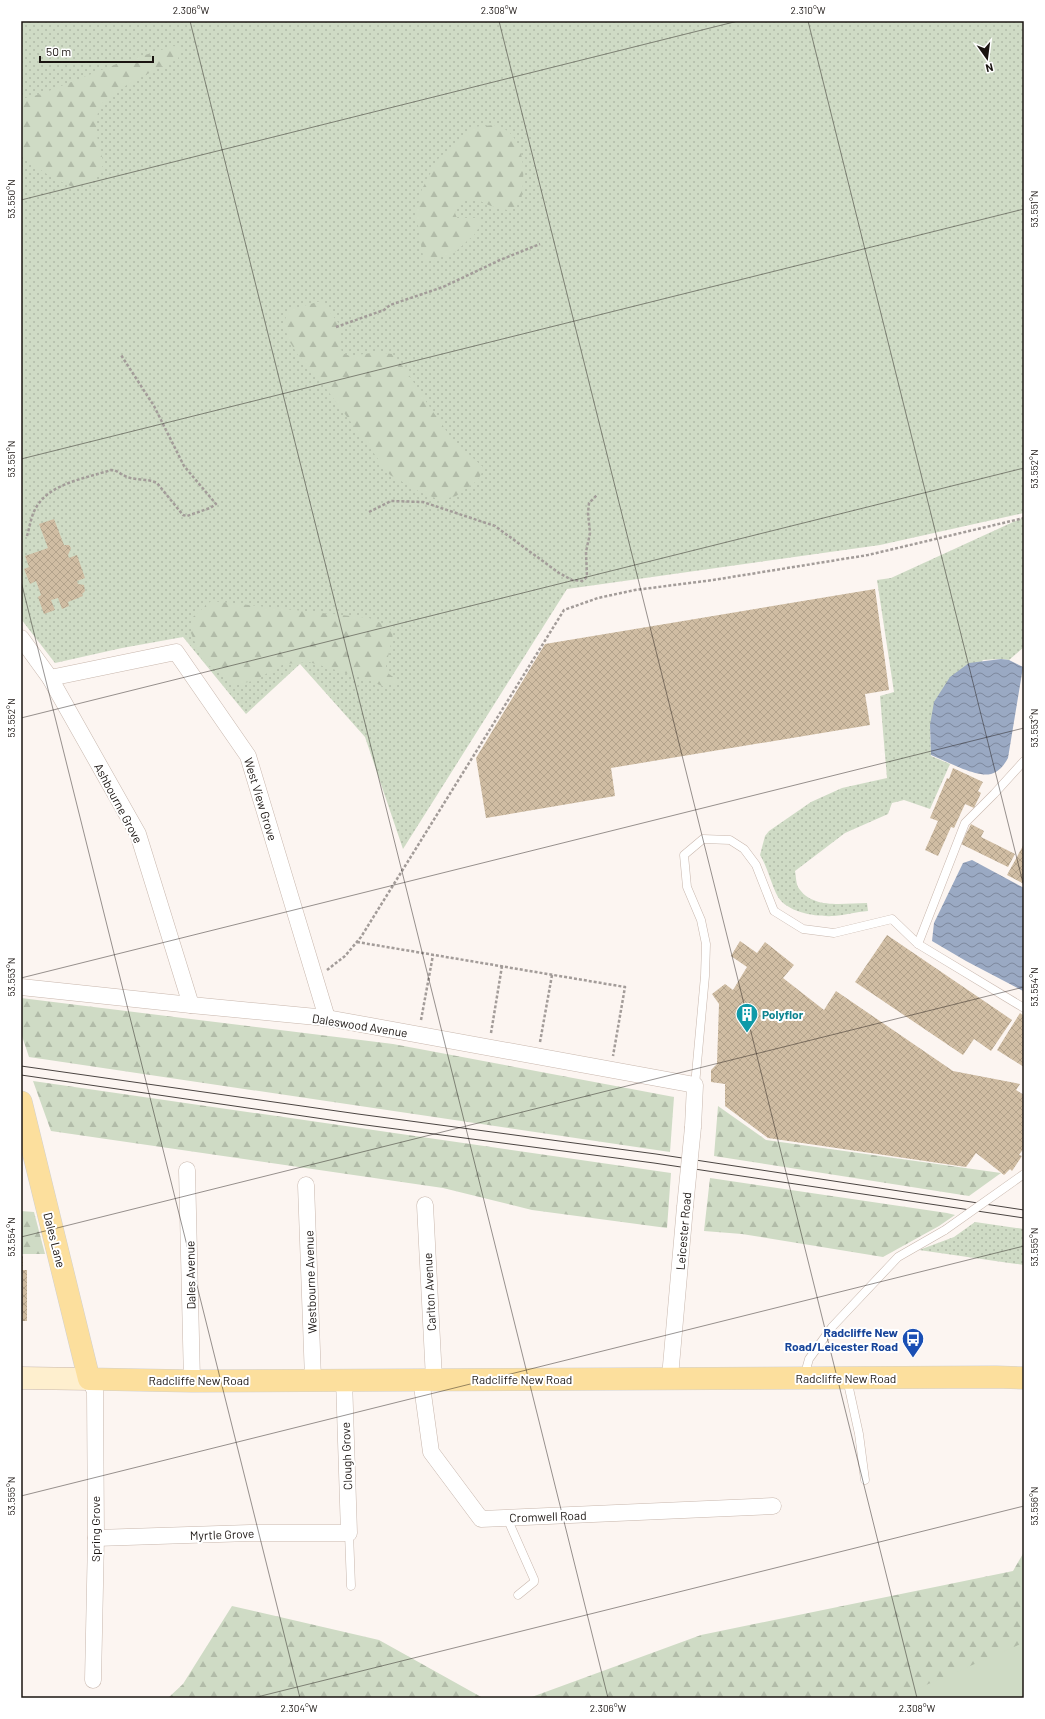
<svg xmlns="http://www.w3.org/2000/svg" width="1045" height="1719" font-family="Barlow,sans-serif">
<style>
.grass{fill:url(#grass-dots)}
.forest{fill:url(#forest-firs)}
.park{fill:#cfdbc5}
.water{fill:url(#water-waves)}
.building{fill:url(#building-cross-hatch)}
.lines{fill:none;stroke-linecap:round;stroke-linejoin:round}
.lane-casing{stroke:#c8b7ad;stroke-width:9}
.street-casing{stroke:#c8b7ad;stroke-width:17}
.secondary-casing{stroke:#c8b7ad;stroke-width:23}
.primary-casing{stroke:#d1d0cf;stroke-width:23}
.path{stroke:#a39c99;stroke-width:2.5;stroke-dasharray:3 2;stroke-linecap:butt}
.lane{stroke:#fff;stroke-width:8}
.street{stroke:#fff;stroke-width:16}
.secondary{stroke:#feefce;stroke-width:22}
.primary{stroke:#fcdf9d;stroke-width:22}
.tram{stroke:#4a4441;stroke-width:1}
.lane-bridge-casing{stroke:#c8b7ad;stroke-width:9;stroke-linecap:butt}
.street-bridge-casing{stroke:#c8b7ad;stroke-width:17;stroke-linecap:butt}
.lane-bridge{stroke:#fff;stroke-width:8}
.street-bridge{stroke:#fff;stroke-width:16}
.ticks{fill:none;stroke:#1a1411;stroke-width:1;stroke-opacity:0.45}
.labels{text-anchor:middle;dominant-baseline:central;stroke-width:4;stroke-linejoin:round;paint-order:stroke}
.street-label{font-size:12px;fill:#1a1411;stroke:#fff}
.culture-label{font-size:12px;font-weight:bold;fill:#0d838f;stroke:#fff;text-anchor:start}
.transit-label{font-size:12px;font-weight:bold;fill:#164399;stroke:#fff;text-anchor:end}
.neatline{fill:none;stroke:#1a1411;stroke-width:1.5}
.ticks-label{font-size:10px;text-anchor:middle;fill:#1a1411}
</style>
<defs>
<pattern id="grass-dots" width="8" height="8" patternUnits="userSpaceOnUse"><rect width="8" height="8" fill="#cfdbc5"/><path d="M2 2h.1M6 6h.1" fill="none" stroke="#b1bba8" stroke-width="1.8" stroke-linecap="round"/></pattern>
<pattern id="forest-firs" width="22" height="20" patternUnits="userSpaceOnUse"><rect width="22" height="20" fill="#cfdbc5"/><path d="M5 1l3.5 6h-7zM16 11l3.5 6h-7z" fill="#b1bba8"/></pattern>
<pattern id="water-waves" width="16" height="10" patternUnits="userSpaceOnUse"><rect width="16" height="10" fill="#9aa9c3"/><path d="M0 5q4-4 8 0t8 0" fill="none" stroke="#7d889d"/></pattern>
<pattern id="building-cross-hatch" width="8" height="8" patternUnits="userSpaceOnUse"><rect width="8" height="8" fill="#d0bda3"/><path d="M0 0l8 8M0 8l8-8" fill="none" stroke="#b2a28b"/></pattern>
</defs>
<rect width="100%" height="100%" fill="#fcf5f1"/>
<g class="grass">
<path d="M21,21H1024V513L880,545L567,589L403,849L365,737L300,664L246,714L183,637L122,648L55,663L21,619Z"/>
<path d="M1024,517V647L1009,660L1001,659L983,660L930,725L931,756L950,764L930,809L904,800L892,803L888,814L845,833L795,871C796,876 796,883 798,887C812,910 844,903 867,903L868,911C856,912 845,915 834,916C817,917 788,913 778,897C771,884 768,868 760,855L765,836L769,831L811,802L842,788L887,778L880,696L894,692L877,580L891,578Z"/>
<path d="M975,1222L1024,1229V1265L919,1250L954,1237Z"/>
</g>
<g class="forest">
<path d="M174,46L181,49L178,59C162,67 106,92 100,107C92,125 99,146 104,164L93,180L75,188L51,177L21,156V99L41,94L119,63Z"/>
<path d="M494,125C499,127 506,129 509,132C527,149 524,180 521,202L510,211C505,209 499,209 494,207C479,202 473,193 457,205L455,213L457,218H475L482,223L474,235L454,253L424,262L416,213L422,189L438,159L473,127Z"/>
<path d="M321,301L340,325L339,338L342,353L350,356L378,352L392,354L405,369L429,406L452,439L484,468L478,480L456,496L441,500L424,494L390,475L316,375L298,355L288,339L284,322L289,310Z"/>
<path d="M211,601L369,618L388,626L393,634L385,671L400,682L382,686L366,679L309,662L284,664L253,681L234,685L202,660L191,633L193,617Z"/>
<path d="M21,998L393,1044L674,1097L670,1152L29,1057L21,1033Z"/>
<path d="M33,1081L671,1173L667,1228L532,1210L443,1188L51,1131Z"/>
<path d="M718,1106L766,1140L1001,1173L969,1196L714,1156Z"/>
<path d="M710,1178L947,1213L955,1215L939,1226L883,1257L742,1234L704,1231Z"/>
<path d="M21,1211L34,1212L45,1254H21Z"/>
<path d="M1024,1552V1698H529L701,1635L1013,1571Z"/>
<path d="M232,1606L379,1640L483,1698H168L183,1684Z"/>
</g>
<path class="park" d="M1024,1642V1698H896L1023,1643Z"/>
<g class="water">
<path d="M1001,659L1009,660L1023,667L1008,758C996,780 983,776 963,769C952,764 942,760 931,755L930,725L934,702L950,677L969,663Z"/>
<path d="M972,860L1024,888L1023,991L966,961L932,941L934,923L963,863Z"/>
</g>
<g class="building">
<path d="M54,519L64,545H69L71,548L68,555L69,558L77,555L85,578L77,581L78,584L84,585L85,591L82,594L83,596L68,602L69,606L62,609L58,598L51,600L55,610L44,614L38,597L41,595L36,581L30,584L24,569L29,567L25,556L48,548L39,524Z"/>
<path d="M875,589L889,690L865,694L870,725L611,768L615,796L486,818L476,758L545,644Z"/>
<path d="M953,768L983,782L978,791L981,793L974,808L965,804L954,828L951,827L938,856L925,850L938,821L930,818L947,778L949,779Z"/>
<path d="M971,824L984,831L981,837L1015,854L1008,867L961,844Z"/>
<path d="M1024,844V884L1007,875Z"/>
<path d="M887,935L1012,1020L991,1051L974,1039L963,1055L855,982Z"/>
<path d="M740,941L757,953L765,942L794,965L783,978L824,1010L836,991L953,1071L1020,1084L1016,1090L1024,1095V1148L1019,1155L1022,1156L1012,1171L1010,1169L1004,1175L976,1153L966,1167L768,1138L725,1106V1084L711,1082V1070L717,1064L719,1004L712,994L725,984L733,990L747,967L731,956Z"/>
<path d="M1020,1013L1024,1016V1067L997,1050Z"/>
<path d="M21,1256H23V1270H27V1321H21Z"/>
</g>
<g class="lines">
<g class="lane-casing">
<g id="lane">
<path d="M918,944L965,823L994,794L1024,761"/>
<path d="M695,1085L705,976L706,944L701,920L687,887L684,855L703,839L730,840L744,849L756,865L774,911L803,929L834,933L892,919L918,944L1024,1008"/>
<path d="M804,1377L809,1359L832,1327L898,1257L945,1230"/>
<path d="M847,1379L859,1434L865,1480"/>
<path d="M507,1518L534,1579V1582L518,1595"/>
<path d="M349,1533L351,1586"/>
</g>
</g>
<g class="street-casing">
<g id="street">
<path d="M21,638L50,678L138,834L191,1005"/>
<path d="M50,678L176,652L248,756L327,1018"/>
<path d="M21,987L191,1005L327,1018L695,1085L693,1127"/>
<path d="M187,1170L192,1381"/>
<path d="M306,1185L313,1379"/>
<path d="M425,1205L434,1379"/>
<path d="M670,1377L685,1207"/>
<path d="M89,1379L95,1391L96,1538L93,1680"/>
<path d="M421,1379L431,1452L481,1519L773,1506"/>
<path d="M96,1538L250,1533H349L344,1379"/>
</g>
</g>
<g class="secondary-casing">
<path id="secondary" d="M21,1378L89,1379"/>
</g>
<g class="primary-casing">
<path id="primary" d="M21,1102L89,1379L192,1381L996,1377L1024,1378"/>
</g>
<g class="path">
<path d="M336,327L384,310L390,305L443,287L500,260L540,244"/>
<path d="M369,512L391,501L423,502L495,526L559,573L572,580L582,581L587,577L586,552L590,533L588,513L589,503L597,495"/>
<path d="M27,536C30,526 31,515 37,506C51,483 87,478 111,470C117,470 120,474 125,476C135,481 147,478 157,483L183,515L187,516L210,508L216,504L184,466L154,406L121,355"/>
<path d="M357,942L625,987L613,1056"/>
<path d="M327,970L345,956L361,937L564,610L598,598L635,590L713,580L868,555L1024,518"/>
<path d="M421,1020L433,955"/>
<path d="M491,1033L502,966"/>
<path d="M540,1042L552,975"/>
</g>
<use href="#lane" class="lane"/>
<use href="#street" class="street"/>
<use href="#secondary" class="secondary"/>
<use href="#primary" class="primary"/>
<g class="tram">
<path d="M21,1066L358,1114L656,1154L1024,1210"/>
<path d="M21,1075L358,1124L654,1163L1024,1218"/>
</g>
<g class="lane-bridge-casing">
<path id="lane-bridge" d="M945,1230L1024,1174"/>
</g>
<g class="street-bridge-casing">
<path id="street-bridge" d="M685,1207L693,1127"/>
</g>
<use href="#lane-bridge" class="lane-bridge"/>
<use href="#street-bridge" class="street-bridge"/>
</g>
<path class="ticks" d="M190,21L608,1698M499,21L917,1698M808,21L1024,887M21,200L738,21M21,459L1024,209M21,581L300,1698M21,718L1024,468M21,978L1024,728M21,1237L1024,987M21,1496L1024,1246M253,1698L1024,1506"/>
<defs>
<g id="building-pin" transform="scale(1.15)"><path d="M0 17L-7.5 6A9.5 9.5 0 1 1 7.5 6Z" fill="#0f9aa8" stroke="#fff"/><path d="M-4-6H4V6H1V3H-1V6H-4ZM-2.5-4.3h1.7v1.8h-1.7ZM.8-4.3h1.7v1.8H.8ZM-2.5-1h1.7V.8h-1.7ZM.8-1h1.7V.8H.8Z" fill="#fff"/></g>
<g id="bus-pin" transform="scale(1.15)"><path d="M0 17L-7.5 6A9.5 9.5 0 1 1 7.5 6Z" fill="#1a4fb4" stroke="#fff"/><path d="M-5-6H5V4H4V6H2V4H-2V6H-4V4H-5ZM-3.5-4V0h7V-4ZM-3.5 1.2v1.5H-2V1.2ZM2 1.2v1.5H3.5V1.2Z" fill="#fff"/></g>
</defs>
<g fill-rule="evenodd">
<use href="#building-pin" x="747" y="1014"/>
<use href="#bus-pin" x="913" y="1339"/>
</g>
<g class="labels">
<g class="street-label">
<text transform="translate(261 799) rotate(73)">West View Grove</text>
<text transform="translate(119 803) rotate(62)">Ashbourne Grove</text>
<text transform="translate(360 1025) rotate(9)">Daleswood Avenue</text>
<text transform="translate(683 1231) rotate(-85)">Leicester Road</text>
<text transform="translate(55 1240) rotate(76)">Dales Lane</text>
<text transform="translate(190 1275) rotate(-91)">Dales Avenue</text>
<text transform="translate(310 1282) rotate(-92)">Westbourne Avenue</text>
<text transform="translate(429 1292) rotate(-93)">Carlton Avenue</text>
<text x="846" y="1378">Radcliffe New Road</text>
<text x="522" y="1379">Radcliffe New Road</text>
<text x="199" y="1380">Radcliffe New Road</text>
<text transform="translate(346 1456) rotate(-92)">Clough Grove</text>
<text transform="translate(548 1516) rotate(-2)">Cromwell Road</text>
<text transform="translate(95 1529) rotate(-90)">Spring Grove</text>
<text transform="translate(222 1534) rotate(-2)">Myrtle Grove</text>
</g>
<g class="culture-label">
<text x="762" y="1014">Polyflor</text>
</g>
<g class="transit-label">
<text x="898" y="1332">Radcliffe New<tspan x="898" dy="14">Road/Leicester Road</tspan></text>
</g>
</g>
<rect width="1045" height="1719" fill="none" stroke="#ffffff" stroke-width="44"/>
<g transform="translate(987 58) rotate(166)" stroke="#ffffff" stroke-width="3" paint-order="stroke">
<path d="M0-3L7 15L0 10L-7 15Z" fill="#1a1411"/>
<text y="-6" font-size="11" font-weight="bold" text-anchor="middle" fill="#1a1411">N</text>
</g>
<path d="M40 56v6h113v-6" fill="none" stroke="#1a1411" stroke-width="2"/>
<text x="46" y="56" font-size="12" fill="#1a1411" stroke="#ffffff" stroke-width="3" paint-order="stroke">50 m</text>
<rect x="22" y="22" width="1001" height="1675" class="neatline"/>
<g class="ticks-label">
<text x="191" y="14">2.306°W</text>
<text x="499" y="14">2.308°W</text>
<text x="808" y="14">2.310°W</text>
<text transform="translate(11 199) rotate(-90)" y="4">53.550°N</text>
<text transform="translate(1034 209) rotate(-90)" y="4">53.551°N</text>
<text transform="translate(11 459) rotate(-90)" y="4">53.551°N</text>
<text transform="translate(1034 469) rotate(-90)" y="4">53.552°N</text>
<text transform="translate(11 718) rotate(-90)" y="4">53.552°N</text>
<text transform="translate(1034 728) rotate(-90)" y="4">53.553°N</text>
<text transform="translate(11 977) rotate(-90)" y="4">53.553°N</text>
<text transform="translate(1034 987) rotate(-90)" y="4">53.554°N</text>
<text transform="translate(11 1237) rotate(-90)" y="4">53.554°N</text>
<text transform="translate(1034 1247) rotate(-90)" y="4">53.555°N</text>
<text transform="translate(11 1496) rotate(-90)" y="4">53.555°N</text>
<text transform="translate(1034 1506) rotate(-90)" y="4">53.556°N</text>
<text x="299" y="1712">2.304°W</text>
<text x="608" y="1712">2.306°W</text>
<text x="917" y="1712">2.308°W</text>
</g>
</svg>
